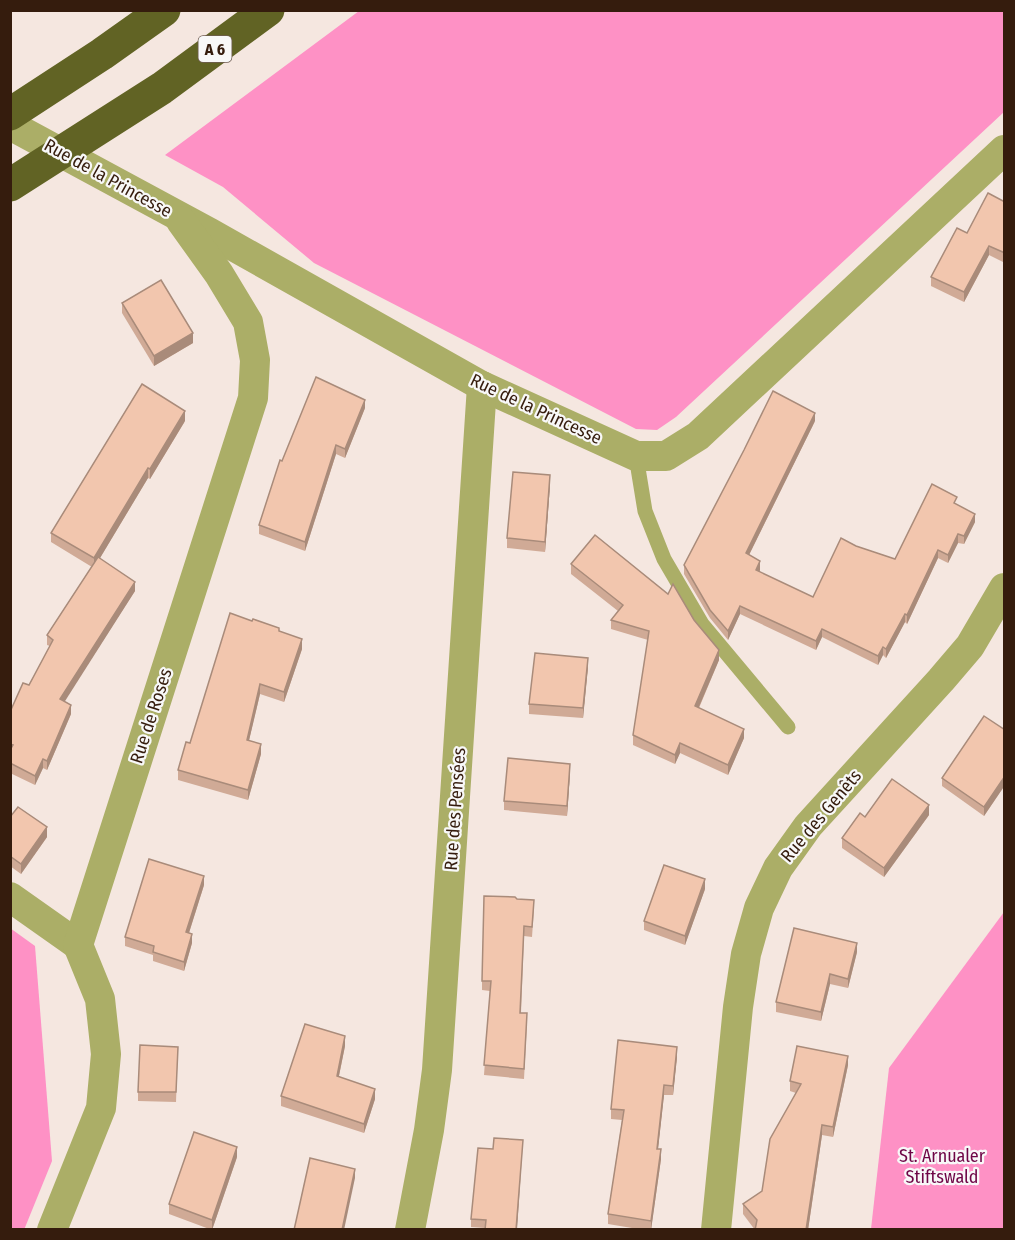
<svg xmlns="http://www.w3.org/2000/svg" width="1015" height="1240" font-family="'Fira Sans Condensed',sans-serif">
<style>
.green{fill:#fe91c5}
.lines{fill:none;stroke-linecap:round;stroke-linejoin:round}
.service{stroke:#abae67;stroke-width:15}
.minor{stroke:#abae67;stroke-width:30}
.motorway{stroke:#616324;stroke-width:33}
.wall{fill:#d0aa96}
.shaded-wall{fill:#a98b7a}
.building{fill:#f2c6ae;stroke:#a98b7a;stroke-width:1.5}
.labels{text-anchor:middle;dominant-baseline:central;stroke-width:4.5;stroke-linejoin:round;paint-order:stroke}
.shield{fill:#f8f8f8;stroke:#705e54;stroke-width:1.5}
.shield-label{font-size:16px;font-weight:bold;fill:#351c0d}
.street-label{font-size:18px;fill:#351c0d;stroke:#f8f8f8}
.park-label{font-size:18px;fill:#6e0546;stroke:#f8f8f8}
</style>
<rect width="100%" height="100%" fill="#f5e7e0"/>
<g class="green">
<path d="M359,11H1004V112L676,417L657,430L636,429L314,263L223,187L165,155Z"/>
<path d="M1004,912V1229H871L889,1068Z"/>
<path d="M10,928L35,946L52,1161L24,1230L10,1229Z"/>
</g>
<g class="lines">
<path class="service" d="M636,456L645,511L664,559L702,624L788,727"/>
<g class="minor">
<path d="M10,125L210,233L482,386L636,456H666L698,436L1004,150"/>
<path d="M10,897L78,945"/>
<path d="M52,1230L101,1108L106,1054L100,999L78,945L253,398L255,360L248,322L219,274L181,221"/>
<path d="M410,1230L429,1130L437,1070L482,386"/>
<path d="M716,1230L738,1007L746,954L759,908L778,868L808,826L941,680L970,646L1004,588"/>
</g>
<g class="motorway">
<path d="M10,114L102,54L164,10"/>
<path d="M10,185L162,88L268,10"/>
</g>
</g>
<g class="wall">
<path d="M1005,202V263L989,255L964,302L931,286V277L967,233Z"/>
<path d="M122,303L193,343L154,366L122,313Z"/>
<path d="M365,408L345,458L336,454L305,551L259,534V525L282,461Z"/>
<path d="M185,421L150,479L148,478L100,558L135,591L64,701L71,714L47,770L43,768L35,785L10,773V712L29,685L50,646L47,645V635L92,567L51,542V533Z"/>
<path d="M815,421L749,555L760,570L759,572L813,597L856,546L895,559L957,504L975,522L964,544L958,543L948,563L938,558L907,624L905,622L886,658L883,655L878,665L822,637L816,650L740,614L728,640L710,618L684,574V565Z"/>
<path d="M550,485L545,552L507,548V538Z"/>
<path d="M571,564L694,620L719,660L699,708L744,738L728,775L680,753L675,764L633,745V735L648,640L611,629V620L618,611L571,574Z"/>
<path d="M252,621L279,632L302,649L284,702L260,694L249,740L261,754L248,800L178,780V770L190,743Z"/>
<path d="M588,667L583,718L529,714V704Z"/>
<path d="M1005,730V785L984,816L942,786V778Z"/>
<path d="M570,773L567,816L504,810V801Z"/>
<path d="M929,815L884,877L842,848V838L865,817Z"/>
<path d="M10,817L47,837L21,874L10,866Z"/>
<path d="M204,885L189,933L192,943L184,971L153,961V955L125,946V937Z"/>
<path d="M705,889L685,945L644,930V921Z"/>
<path d="M517,899L534,909L532,937L524,936L521,1013L527,1023L524,1079L484,1075L490,991L482,990V981Z"/>
<path d="M857,952L848,988L830,984L821,1021L776,1012V1002Z"/>
<path d="M345,1046L339,1076L375,1099L364,1133L281,1106V1096Z"/>
<path d="M178,1047L176,1102L138,1101V1092Z"/>
<path d="M677,1057L673,1095H664L658,1149L661,1159L651,1230H644L608,1224V1214L622,1120L611,1119V1109Z"/>
<path d="M848,1065L833,1137L822,1135L808,1230H755L743,1214V1204L762,1191L796,1093L790,1091V1081Z"/>
<path d="M493,1149H523L485,1228L471,1227V1219Z"/>
<path d="M237,1157L212,1230L169,1214V1204Z"/>
</g>
<g class="shaded-wall">
<path d="M989,246V255L964,302V292Z"/>
<path d="M193,333V343L154,366V356Z"/>
<path d="M365,400V408L345,458V449Z"/>
<path d="M185,411V421L150,479V469Z"/>
<path d="M815,413V421L746,561V553Z"/>
<path d="M336,445V454L305,551V542Z"/>
<path d="M148,468V478L94,568V558Z"/>
<path d="M550,475V485L545,552V542Z"/>
<path d="M975,514V522L964,544V536Z"/>
<path d="M958,534V543L948,563V555Z"/>
<path d="M938,550V558L907,624V615Z"/>
<path d="M760,561V570L756,579V570Z"/>
<path d="M135,582V591L60,709V699Z"/>
<path d="M740,606V614L728,640V631Z"/>
<path d="M905,614V622L886,658V649Z"/>
<path d="M822,629V637L816,650V641Z"/>
<path d="M302,639V649L284,702V692Z"/>
<path d="M883,647V655L878,665V656Z"/>
<path d="M719,650V660L695,716V706Z"/>
<path d="M588,658V667L583,718V708Z"/>
<path d="M260,684V694L247,749V740Z"/>
<path d="M71,705V714L47,770V761Z"/>
<path d="M744,729V738L728,775V765Z"/>
<path d="M680,743V753L675,764V755Z"/>
<path d="M261,744V754L248,800V790Z"/>
<path d="M43,759V768L35,785V776Z"/>
<path d="M570,764V773L567,816V806Z"/>
<path d="M1005,776V785L984,816V807Z"/>
<path d="M929,805V815L884,877V868Z"/>
<path d="M47,827V837L21,874V864Z"/>
<path d="M204,876V885L186,942V932Z"/>
<path d="M705,879V889L685,945V936Z"/>
<path d="M192,934V943L184,971V962Z"/>
<path d="M857,943V952L848,988V979Z"/>
<path d="M830,974V984L821,1021V1012Z"/>
<path d="M345,1036V1046L337,1085V1076Z"/>
<path d="M677,1047V1057L673,1095V1086Z"/>
<path d="M848,1056V1065L833,1137V1127Z"/>
<path d="M664,1085V1095L657,1158V1149Z"/>
<path d="M375,1089V1099L364,1133V1124Z"/>
<path d="M822,1125V1135L808,1230H806Z"/>
<path d="M523,1140L517,1230H516Z"/>
<path d="M237,1147V1157L212,1230V1220Z"/>
<path d="M661,1149V1159L651,1230V1221Z"/>
<path d="M355,1169V1178L344,1230H342Z"/>
</g>
<g class="building">
<path d="M988,193L1005,202V253L989,246L964,292L931,277L957,228L967,233Z"/>
<path d="M161,280L193,333L154,356L122,303Z"/>
<path d="M316,377L365,400L345,449L336,445L305,542L259,525L280,460L282,461Z"/>
<path d="M142,384L185,411L150,469L148,468L94,558L51,533Z"/>
<path d="M773,391L815,413L746,553L760,561L756,570L813,597L841,538L856,546L895,559L932,484L957,497L954,503L975,514L964,536L958,534L948,555L938,550L907,615L905,614L886,649L883,647L878,656L822,629L816,641L740,606L728,631L710,610L684,565L744,450Z"/>
<path d="M513,472L550,475L545,542L507,538Z"/>
<path d="M595,535L668,594L673,584L694,620L719,650L695,706L744,729L728,765L680,743L675,755L633,735L649,631L611,620L623,605L571,564Z"/>
<path d="M98,557L135,582L60,699L71,705L47,761L43,759L35,776L10,763V750L13,745L10,744V712L23,683L29,685L53,640L47,635Z"/>
<path d="M230,613L252,621L253,619L279,628V631L302,639L284,692L260,684L247,740L261,744L248,790L178,770L186,742L190,743Z"/>
<path d="M535,653L588,658L583,708L529,704Z"/>
<path d="M984,716L1005,730V776L984,807L942,778Z"/>
<path d="M508,758L570,764L567,806L504,801Z"/>
<path d="M892,779L929,805L884,868L842,838L860,813L865,817Z"/>
<path d="M18,807L47,827L21,864L10,856V817Z"/>
<path d="M149,859L204,876L186,932L192,934L184,962L153,952L154,946L125,937Z"/>
<path d="M664,865L705,879L685,936L644,921Z"/>
<path d="M484,896L515,897L517,899L534,900L532,927L524,926L520,1013H527L524,1069L484,1065L491,981H482Z"/>
<path d="M794,928L857,943L848,979L830,974L821,1012L776,1002Z"/>
<path d="M305,1024L345,1036L337,1076L375,1089L364,1124L281,1096Z"/>
<path d="M618,1040L677,1047L673,1086L664,1085L657,1149H661L651,1221L608,1214L624,1110L611,1109Z"/>
<path d="M140,1045L178,1047L176,1092H138Z"/>
<path d="M797,1046L848,1056L833,1127L822,1125L806,1230H755L757,1220L743,1204L762,1191L770,1139L801,1084L790,1081Z"/>
<path d="M194,1132L237,1147L212,1220L169,1204Z"/>
<path d="M494,1138L523,1140L516,1230H485L486,1220L471,1219L478,1148L493,1149Z"/>
<path d="M310,1158L355,1169L342,1230H294Z"/>
</g>
<g class="labels">
<rect class="shield" x="198.5" y="36" width="33" height="26" rx="4.5"/>
<g class="shield-label">
<text x="215" y="49">A 6</text>
</g>
<g class="street-label">
<text transform="translate(108 178) rotate(29)">Rue de la Princesse</text>
<text transform="translate(536 409) rotate(25)">Rue de la Princesse</text>
<text transform="translate(151 716) rotate(-72)">Rue de Roses</text>
<text transform="translate(455 809) rotate(-86)">Rue des Pensées</text>
<text transform="translate(821 816) rotate(-50)">Rue des Genêts</text>
</g>
<g class="park-label">
<text x="942" y="1156">St. Arnualer<tspan x="942" dy="21">Stiftswald</tspan></text>
</g>
</g>
<rect width="1015" height="1240" fill="none" stroke="#351c0d" stroke-width="24"/>
</svg>
